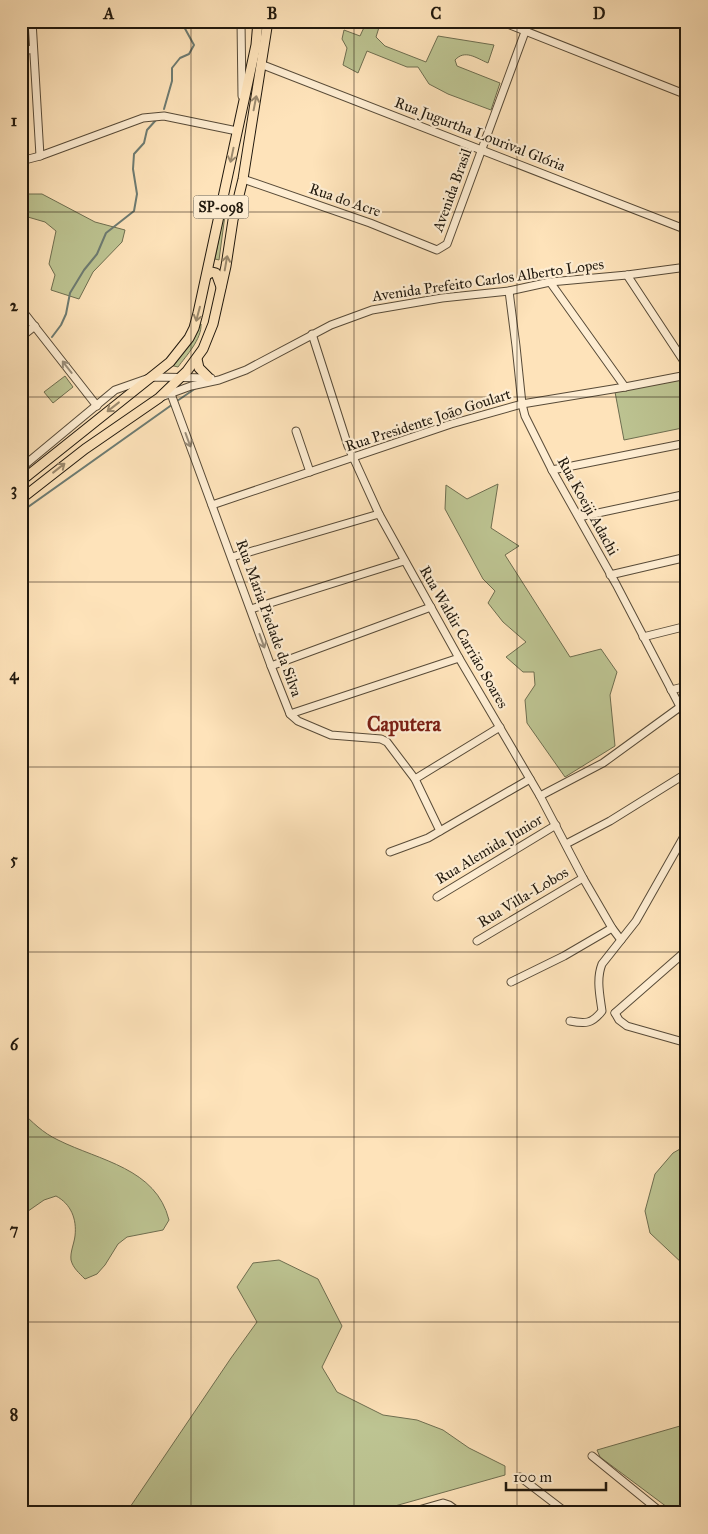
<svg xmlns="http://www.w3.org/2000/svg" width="708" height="1534" font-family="'IM FELL Great Primer',serif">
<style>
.green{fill:#bdc492;stroke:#6e6e50}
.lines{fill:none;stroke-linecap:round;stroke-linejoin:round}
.stream{stroke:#6d7b72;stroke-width:2}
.minor-casing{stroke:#584b38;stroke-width:9}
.major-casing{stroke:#20180d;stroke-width:11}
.minor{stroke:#feedd2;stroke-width:7}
.major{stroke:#fee3ba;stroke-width:9}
.oneway{stroke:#9a886c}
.oneway2{stroke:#9a8d79}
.grid{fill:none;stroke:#20180d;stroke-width:1;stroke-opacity:0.55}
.labels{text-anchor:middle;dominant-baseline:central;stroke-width:4.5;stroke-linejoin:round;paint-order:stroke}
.shield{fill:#feedd2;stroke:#635848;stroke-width:1}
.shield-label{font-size:14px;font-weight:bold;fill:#20180d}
.street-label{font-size:15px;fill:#20180d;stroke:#feedd2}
.district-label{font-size:20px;font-weight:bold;fill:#7a1f14;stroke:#feedd2}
.neatline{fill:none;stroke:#20180d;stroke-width:2}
.grid-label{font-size:16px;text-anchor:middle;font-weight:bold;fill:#20180d}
</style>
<rect width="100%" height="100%" fill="#fee3ba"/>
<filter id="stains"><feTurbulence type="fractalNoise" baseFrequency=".004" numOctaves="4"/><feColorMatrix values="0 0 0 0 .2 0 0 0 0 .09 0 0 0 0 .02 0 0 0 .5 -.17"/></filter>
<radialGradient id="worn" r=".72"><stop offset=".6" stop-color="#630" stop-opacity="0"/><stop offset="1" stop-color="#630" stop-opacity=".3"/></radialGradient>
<g class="green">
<path d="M367,21H381L376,37L385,46L426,62L438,36L494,45L488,63C476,58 465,49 455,60L457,66L500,83L491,110L448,94L429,84L418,67H407L367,51L358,73L343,65L347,48L342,39L344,30L360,36Z"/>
<path d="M229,185L219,260L215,259Z"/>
<path d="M21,192L24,194H42L95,222L125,230L122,242L93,272L79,299L51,290L55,275L49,264L56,231L45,222L21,215Z"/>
<path d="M201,324C202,339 186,356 178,367L170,365L190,344Z"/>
<path d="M65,376L73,387L53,403L44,392Z"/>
<path d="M687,378V427L624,440L615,392Z"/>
<path d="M498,484L491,528L519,546L505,555L570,657L601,649L617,672L610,695L615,746L565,777L527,723L525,700L535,685L534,672H523L506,657L526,642L503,622L488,603L495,591L483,579L445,509L446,485L467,499Z"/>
<path d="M21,1111C32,1122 43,1133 58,1140C100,1161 156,1168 169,1220L163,1230L127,1237L118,1244L105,1265L97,1274L85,1279C79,1273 73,1268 71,1260C70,1252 74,1244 75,1236C77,1219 71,1204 56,1196L44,1200L21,1216Z"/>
<path d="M687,1145V1296L684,1265L650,1233L645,1211L655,1174L673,1153Z"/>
<path d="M279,1260L318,1279L342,1326L322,1367L337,1392L383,1415L417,1420L443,1430L469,1448L505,1466V1475L370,1513H126L231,1358L257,1322L237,1287L253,1263Z"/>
<path d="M687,1424V1513H675L600,1457L597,1450Z"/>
</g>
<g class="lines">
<g class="stream">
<path d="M164,109L172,81V68L180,58L189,54L194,45L183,25V21"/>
<path d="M52,337L61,325L66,314L70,293L84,270L97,254L106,233L134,211L137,194L133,169L134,154L144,143L147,130L156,120"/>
<path d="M177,401L196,388"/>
<path d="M21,512L173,404"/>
</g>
<g class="minor-casing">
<g id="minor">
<path d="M32,21L40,156"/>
<path d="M241,21L242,96"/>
<path d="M500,21L687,95"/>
<path d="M21,52L32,49"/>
<path d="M263,65L687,230"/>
<path d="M21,161L40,156L143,118L164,116L237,131"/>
<path d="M243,179L370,223L437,250L447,244L529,21"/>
<path d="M627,275L687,366"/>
<path d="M550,282L625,387"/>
<path d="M509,291L516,346L522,404L525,416L552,470L616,584L687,720"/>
<path d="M21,309L97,406"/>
<path d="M312,334L348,446L379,514L459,658L540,796L583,878L612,928L621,940"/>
<path d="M21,337L35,326"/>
<path d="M171,394L271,666L290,714L298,721L331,735L381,739L387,742L415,779L440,831"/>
<path d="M161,397L191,386L219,380L246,370L331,325L372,310L442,298L509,291L550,282L627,275L687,267"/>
<path d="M296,431L310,472"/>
<path d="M21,468L115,390L152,377L211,378"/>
<path d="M552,470L687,443"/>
<path d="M212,505L451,424L522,404L625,387L687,375"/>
<path d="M579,517L687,494"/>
<path d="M232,557L379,514"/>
<path d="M610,575L687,557"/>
<path d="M251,609L404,561"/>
<path d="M643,637L687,626"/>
<path d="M271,666L431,607"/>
<path d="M671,690L687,686"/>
<path d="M290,714L459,658"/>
<path d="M415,779L500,727"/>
<path d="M540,796L603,763L680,707"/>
<path d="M684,837L687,852"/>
<path d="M566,844L610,821L687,773"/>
<path d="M390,852L428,838L530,779"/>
<path d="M437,897L556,825"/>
<path d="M477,941L583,878"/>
<path d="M511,982L564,956L612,928"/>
<path d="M615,1013L687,950"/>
<path d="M615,1013L619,1020L627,1026L687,1043"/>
<path d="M570,1021C585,1024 592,1024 602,1011C600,996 596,979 602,964L636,921L687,831"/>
<path d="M592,1456L662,1513"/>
<path d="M520,1477L567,1513"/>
<path d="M408,1513L443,1503L449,1505L460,1513"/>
</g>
</g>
<g class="major-casing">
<g id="major">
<path d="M207,275L212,272L216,273L221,287"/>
<path d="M197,359L199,368L208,377"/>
<path d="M21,481L170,362L189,338L194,328L198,313L256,45L258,21"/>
<path d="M21,499L85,449L159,398L187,371L203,349L213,324L226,266L233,220L243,179L268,21"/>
</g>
</g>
<use href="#minor" class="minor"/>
<use href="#major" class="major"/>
</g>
<defs><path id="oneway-shaft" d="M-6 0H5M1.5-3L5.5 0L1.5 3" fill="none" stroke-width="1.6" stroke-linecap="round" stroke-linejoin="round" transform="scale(1.25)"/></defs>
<g class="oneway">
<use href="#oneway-shaft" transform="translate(255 103) rotate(-79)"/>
<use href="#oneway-shaft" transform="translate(232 155) rotate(102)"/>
<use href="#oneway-shaft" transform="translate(226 263) rotate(-80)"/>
<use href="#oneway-shaft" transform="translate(198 314) rotate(105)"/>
<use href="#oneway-shaft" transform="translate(113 407) rotate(142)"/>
<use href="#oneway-shaft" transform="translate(59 468) rotate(-38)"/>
</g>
<g class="oneway2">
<use href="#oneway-shaft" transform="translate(67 367) rotate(-128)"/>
<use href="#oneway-shaft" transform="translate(188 440) rotate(70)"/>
<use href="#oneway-shaft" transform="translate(262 641) rotate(70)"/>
</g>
<path class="grid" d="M191,21V1513M354,21V1513M517,21V1513M21,212H687M21,397H687M21,582H687M21,767H687M21,952H687M21,1137H687M21,1322H687"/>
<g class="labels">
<rect class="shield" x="193.5" y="195.5" width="55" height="23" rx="4"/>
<g class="shield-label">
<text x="221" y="207">SP-098</text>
</g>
<g class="street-label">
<text transform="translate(480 134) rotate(21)">Rua Jugurtha Lourival Glória</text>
<text transform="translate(452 190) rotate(-70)">Avenida Brasil</text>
<text transform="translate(345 200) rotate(19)">Rua do Acre</text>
<text transform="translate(488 280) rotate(-8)">Avenida Prefeito Carlos Alberto Lopes</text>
<text transform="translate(428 420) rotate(-18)">Rua Presidente João Goulart</text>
<text transform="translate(588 506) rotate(61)">Rua Koeiji Adachi</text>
<text transform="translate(269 618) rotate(70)">Rua Maria Piedade da Silva</text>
<text transform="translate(464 637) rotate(60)">Rua Waldir Carrião Soares</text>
<text transform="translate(489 849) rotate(-31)">Rua Alemida Junior</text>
<text transform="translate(523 897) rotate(-31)">Rua Villa-Lobos</text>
</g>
<g class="district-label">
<text x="404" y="724">Caputera</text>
</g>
</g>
<rect width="708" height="1534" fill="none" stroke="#fee3ba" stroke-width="55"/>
<path d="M506 1482v8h100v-8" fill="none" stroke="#20180d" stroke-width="2.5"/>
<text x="513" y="1482" font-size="15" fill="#20180d" stroke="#feedd2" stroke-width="4" paint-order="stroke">100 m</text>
<rect x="28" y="28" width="652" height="1478" class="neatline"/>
<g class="grid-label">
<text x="109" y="19">A</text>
<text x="272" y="19">B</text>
<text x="436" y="19">C</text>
<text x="599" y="19">D</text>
<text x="14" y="126">1</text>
<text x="14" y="311">2</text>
<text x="14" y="495">3</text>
<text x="14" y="680">4</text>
<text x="14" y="865">5</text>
<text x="14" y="1050">6</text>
<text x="14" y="1235">7</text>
<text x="14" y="1420">8</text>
</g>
<rect width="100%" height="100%" filter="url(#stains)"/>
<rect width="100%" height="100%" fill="url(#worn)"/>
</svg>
